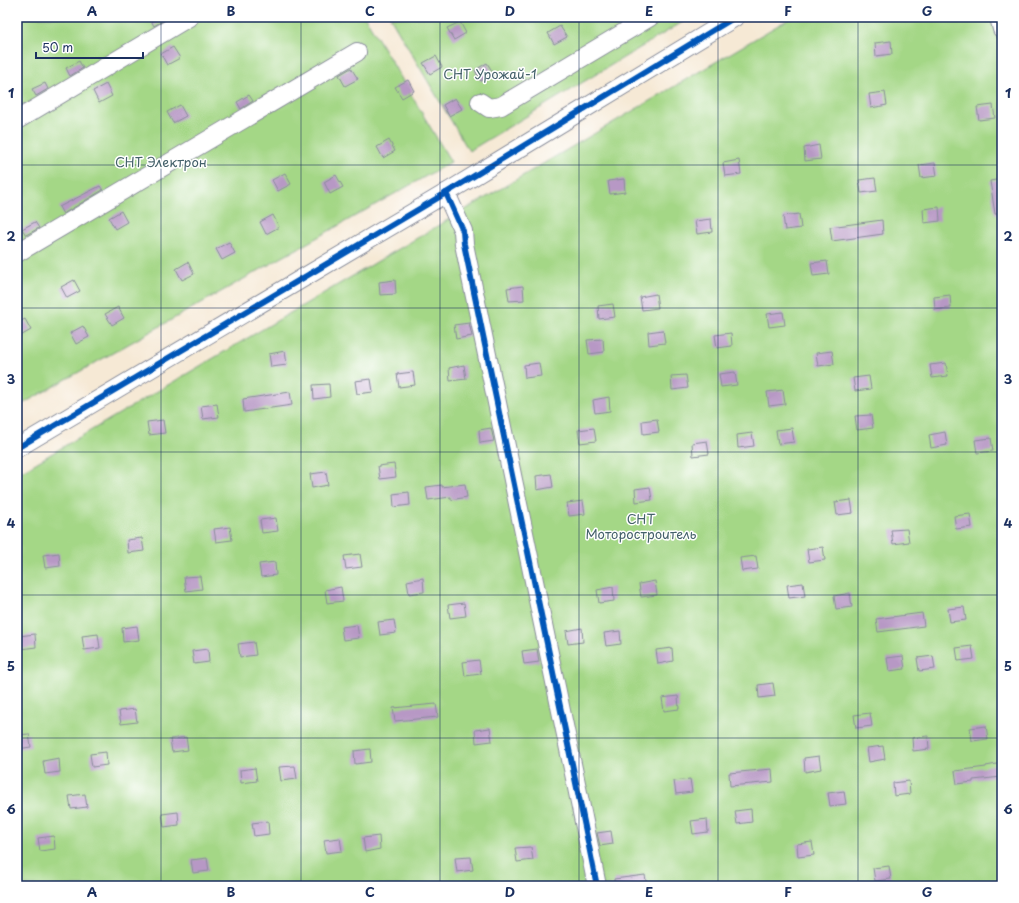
<svg xmlns="http://www.w3.org/2000/svg" width="1019" height="903" font-family="'Playpen Sans',sans-serif">
<style>
.green{fill:#a4d786;stroke:#608372}
.building{fill:#b798c5}
.lines{fill:none;stroke-linecap:round;stroke-linejoin:round}
.minor-casing{stroke:#888c9a;stroke-width:20}
.minor{stroke:#fff;stroke-width:18}
.cycleway-casing{stroke:#fff;stroke-width:8}
.cycleway{stroke:#0057b8;stroke-width:6}
.grid{fill:none;stroke:#1b2f5e;stroke-width:1;stroke-opacity:0.55}
.labels{text-anchor:middle;dominant-baseline:central;stroke-width:3;stroke-linejoin:round;paint-order:stroke}
.park-label{font-size:13px;fill:#44616a;stroke:#fff}
.neatline{fill:none;stroke:#1b2f5e;stroke-width:1.5}
.grid-label{font-size:13px;text-anchor:middle;font-weight:bold;fill:#1b2f5e}
</style>
<rect width="100%" height="100%" fill="#fff"/>
<filter id="ink" filterUnits="userSpaceOnUse"><feTurbulence type="fractalNoise" baseFrequency=".025" numOctaves="2"/><feDisplacementMap in="SourceGraphic" scale="8" xChannelSelector="R" yChannelSelector="G"/><feConvolveMatrix kernelMatrix="1 2 1 2 8 2 1 2 1" color-interpolation-filters="sRGB"/></filter>
<filter id="wash" filterUnits="userSpaceOnUse"><feTurbulence type="fractalNoise" baseFrequency=".012" numOctaves="4" result="noise"/><feDisplacementMap in="SourceGraphic" scale="16" xChannelSelector="R" yChannelSelector="G"/><feGaussianBlur stdDeviation="0.9" result="paint"/><feColorMatrix in="noise" values="0 0 0 0 0 0 0 0 0 0 0 0 0 0 0 0 0 1.4 0 .05"/><feComposite in="paint" operator="in"/></filter>
<g filter="url(#wash)">
<rect width="100%" height="100%" fill="#f6e9d5"/>
<g class="green">
<path d="M17,17H365L451,162L17,407Z"/>
<path d="M390,17H691L469,151Z"/>
<path d="M792,17H1002V886H17V474Z"/>
</g>
<g id="blocks">
<g class="building">
<path d="M149,17H169L154,26Z"/>
<path d="M460,22L466,33L454,40L447,28Z"/>
<path d="M560,26L567,37L554,44L548,33Z"/>
<path d="M891,41L892,54L876,56L875,43Z"/>
<path d="M173,47L180,58L167,65L161,54Z"/>
<path d="M436,56L442,67L430,74L423,63Z"/>
<path d="M79,61L83,68L70,76L66,68Z"/>
<path d="M487,63L494,74L481,81L475,70Z"/>
<path d="M351,68L358,79L345,86L339,75Z"/>
<path d="M408,80L414,91L402,98L395,87Z"/>
<path d="M45,83L48,89L36,96L32,89Z"/>
<path d="M106,84L112,96L99,103L93,91Z"/>
<path d="M885,92L887,105L871,108L869,94Z"/>
<path d="M249,95L253,101L241,109L237,102Z"/>
<path d="M455,98L462,109L449,116L443,105Z"/>
<path d="M180,105L186,116L173,123L167,112Z"/>
<path d="M993,105L995,118L979,120L977,107Z"/>
<path d="M389,140L395,151L383,158L377,147Z"/>
<path d="M819,145L821,159L805,161L804,148Z"/>
<path d="M739,160L741,174L725,176L723,163Z"/>
<path d="M935,163L937,176L921,178L919,165Z"/>
<path d="M285,173L291,184L278,191L272,180Z"/>
<path d="M336,175L343,187L330,194L324,182Z"/>
<path d="M875,178L877,191L861,193L859,180Z"/>
<path d="M624,179L625,192L610,194L608,181Z"/>
<path d="M1002,179V214H995L990,181Z"/>
<path d="M100,186L103,190L63,214L59,207Z"/>
<path d="M939,207L940,221L924,223L923,209Z"/>
<path d="M121,211L127,222L115,229L109,218Z"/>
<path d="M799,214L801,228L785,230L783,216Z"/>
<path d="M273,215L279,227L266,234L260,222Z"/>
<path d="M711,219L712,232L697,234L695,221Z"/>
<path d="M882,220L883,234L832,241L830,227Z"/>
<path d="M35,222L39,228L26,235L22,229Z"/>
<path d="M229,242L235,253L222,260L216,249Z"/>
<path d="M827,261L829,274L813,276L811,263Z"/>
<path d="M188,262L194,274L182,280L176,269Z"/>
<path d="M74,280L80,291L67,298L61,287Z"/>
<path d="M395,280L396,294L380,295L379,282Z"/>
<path d="M523,286L524,300L509,301L507,288Z"/>
<path d="M656,294L658,308L642,310L640,297Z"/>
<path d="M950,295L951,308L935,310L934,297Z"/>
<path d="M613,304L615,317L599,319L598,306Z"/>
<path d="M118,307L124,318L112,325L105,314Z"/>
<path d="M783,312L785,325L769,327L767,314Z"/>
<path d="M25,319L31,330L17,338V323Z"/>
<path d="M469,323L472,336L456,339L454,325Z"/>
<path d="M83,326L89,337L76,344L70,333Z"/>
<path d="M663,330L665,343L649,345L648,332Z"/>
<path d="M731,333L732,346L717,348L715,335Z"/>
<path d="M603,339L604,352L589,354L587,340Z"/>
<path d="M285,351L287,365L271,367L269,354Z"/>
<path d="M832,351L834,364L818,366L816,353Z"/>
<path d="M539,363L541,376L525,378L524,365Z"/>
<path d="M946,363L948,376L932,378L930,365Z"/>
<path d="M464,365L466,379L450,381L449,368Z"/>
<path d="M413,372L415,385L399,387L397,374Z"/>
<path d="M735,372L737,385L721,387L719,374Z"/>
<path d="M686,375L688,388L672,390L671,376Z"/>
<path d="M869,376L871,389L855,391L853,378Z"/>
<path d="M371,379L373,392L357,394L355,381Z"/>
<path d="M329,384L330,397L314,399L313,385Z"/>
<path d="M783,390L785,404L769,406L767,392Z"/>
<path d="M290,392L292,405L244,412L243,399Z"/>
<path d="M609,397L610,411L595,413L593,400Z"/>
<path d="M217,404L219,417L203,419L201,406Z"/>
<path d="M871,415L873,428L857,430L855,416Z"/>
<path d="M657,419L659,432L643,434L642,421Z"/>
<path d="M163,420L165,433L149,435L147,422Z"/>
<path d="M491,428L494,441L480,443L479,430Z"/>
<path d="M594,428L596,441L580,443L578,430Z"/>
<path d="M792,428L794,442L778,444L776,430Z"/>
<path d="M945,432L947,445L931,448L929,435Z"/>
<path d="M752,433L754,446L738,448L737,435Z"/>
<path d="M991,438L993,451L977,453L975,440Z"/>
<path d="M707,441L709,454L693,456L692,443Z"/>
<path d="M394,464L396,477L380,479L378,466Z"/>
<path d="M326,472L328,485L312,488L310,474Z"/>
<path d="M551,474L553,487L537,490L536,476Z"/>
<path d="M465,484L467,497L451,500V497L428,500L426,487L442,485V487Z"/>
<path d="M650,487L652,500L636,502L635,489Z"/>
<path d="M409,492L410,505L394,507L393,494Z"/>
<path d="M851,500L853,513L837,515L835,502Z"/>
<path d="M583,501L585,514L569,516L567,503Z"/>
<path d="M970,514L972,527L956,529L954,516Z"/>
<path d="M276,518L278,531L262,533L260,520Z"/>
<path d="M230,527L232,540L216,542L214,529Z"/>
<path d="M907,529L909,542L893,544L891,530Z"/>
<path d="M142,538L144,551L128,553L127,540Z"/>
<path d="M823,547L825,560L809,562L807,549Z"/>
<path d="M59,553L60,566L45,568L43,555Z"/>
<path d="M360,554L362,567L346,569L344,556Z"/>
<path d="M756,556L758,569L742,571L740,558Z"/>
<path d="M275,562L276,575L261,577L259,564Z"/>
<path d="M200,576L202,589L186,591L184,577Z"/>
<path d="M423,578L424,592L409,594L407,581Z"/>
<path d="M655,581L657,595L641,597L639,584Z"/>
<path d="M803,583L805,596L789,598L787,585Z"/>
<path d="M341,587L343,601L327,603L325,590Z"/>
<path d="M613,587L614,601L599,603L597,590Z"/>
<path d="M850,593L852,607L836,609L834,596Z"/>
<path d="M464,603L466,616L450,618L448,605Z"/>
<path d="M964,607L966,620L950,622L948,609Z"/>
<path d="M922,613L924,626L878,632L876,619Z"/>
<path d="M394,620L396,633L380,635L378,622Z"/>
<path d="M357,625L359,638L343,640L341,627Z"/>
<path d="M137,626L139,640L123,642L122,628Z"/>
<path d="M582,628L583,642L568,644L566,631Z"/>
<path d="M620,631L621,644L606,646L604,633Z"/>
<path d="M35,634L36,647L21,649L19,636Z"/>
<path d="M98,634L100,648L84,650L82,636Z"/>
<path d="M254,642L256,655L240,657L238,644Z"/>
<path d="M972,646L974,659L958,661L956,648Z"/>
<path d="M672,648L673,661L658,664L656,650Z"/>
<path d="M208,649L209,662L194,664L192,651Z"/>
<path d="M537,649L539,662L524,664L522,651Z"/>
<path d="M903,656L905,669L889,671L887,658Z"/>
<path d="M933,656L935,669L919,671L917,658Z"/>
<path d="M479,660L481,674L465,676L463,662Z"/>
<path d="M773,683L775,696L759,698L758,685Z"/>
<path d="M678,696L679,709L664,711L662,698Z"/>
<path d="M436,704L438,717L395,721L393,708Z"/>
<path d="M135,709L137,722L121,724L119,711Z"/>
<path d="M870,713L872,726L856,728L854,715Z"/>
<path d="M986,726L988,739L972,741L970,728Z"/>
<path d="M490,728L492,741L476,743L475,730Z"/>
<path d="M29,734L31,747L17,749V735Z"/>
<path d="M928,736L929,749L913,751L912,738Z"/>
<path d="M186,737L188,750L172,752L170,739Z"/>
<path d="M883,746L885,759L869,762L867,748Z"/>
<path d="M370,749L371,762L355,764L354,751Z"/>
<path d="M106,752L107,765L92,767L90,754Z"/>
<path d="M819,756L821,769L805,772L804,758Z"/>
<path d="M59,758L60,772L45,774L43,761Z"/>
<path d="M1002,763V777L973,780V782L957,784L955,771L986,767V766Z"/>
<path d="M295,766L297,779L281,781L279,767Z"/>
<path d="M255,768L257,781L241,783L240,770Z"/>
<path d="M772,769L773,782L730,786L729,773Z"/>
<path d="M690,779L692,792L676,794L674,781Z"/>
<path d="M909,781L910,794L894,796L893,783Z"/>
<path d="M844,791L846,804L830,806L828,793Z"/>
<path d="M85,794L87,807L71,809L69,796Z"/>
<path d="M751,809L752,822L737,824L735,811Z"/>
<path d="M178,812L179,825L164,827L162,814Z"/>
<path d="M707,819L708,832L693,834L691,821Z"/>
<path d="M268,821L269,834L254,836L252,823Z"/>
<path d="M611,831L613,844L600,846L597,833Z"/>
<path d="M54,836L55,849L40,851L38,838Z"/>
<path d="M379,836L380,849L365,852L363,838Z"/>
<path d="M340,838L342,851L326,853L324,840Z"/>
<path d="M812,842L814,855L798,857L797,844Z"/>
<path d="M531,847L533,860L517,862L515,848Z"/>
<path d="M471,857L473,870L457,872L455,858Z"/>
<path d="M207,858L209,871L193,873L191,860Z"/>
<path d="M889,866L891,879L875,881L873,868Z"/>
<path d="M645,875L647,886H614V879Z"/>
</g>
</g>
</g>
<g filter="url(#ink)">
<use href="#blocks" fill-opacity="0" stroke="#888c9a" stroke-width="1"/>
<g class="lines">
<g class="minor-casing">
<g id="minor">
<path d="M999,17L1002,29"/>
<path d="M480,102L489,108L501,106L650,17"/>
<path d="M17,120L189,17"/>
<path d="M446,193L463,231L464,244C507,459 554,672 597,886"/>
<path d="M17,253L357,52"/>
<path d="M17,448L446,193L735,17"/>
</g>
</g>
<use href="#minor" class="minor"/>
<g class="cycleway-casing">
<g id="cycleway">
<path d="M446,193L463,231L464,244C507,459 554,672 597,886"/>
<path d="M17,448L446,193L735,17"/>
</g>
</g>
<use href="#cycleway" class="cycleway"/>
</g>
</g>
<path class="grid" d="M161,17V886M301,17V886M440,17V886M579,17V886M718,17V886M858,17V886M17,165H1002M17,308H1002M17,452H1002M17,595H1002M17,738H1002"/>
<g class="labels">
<g class="park-label">
<text x="490" y="73">СНТ Урожай-1</text>
<text x="161" y="161">СНТ Электрон</text>
<text x="641" y="518">СНТ<tspan x="641" dy="15">Моторостроитель</tspan></text>
</g>
</g>
<rect width="1019" height="903" fill="none" stroke="#fff" stroke-width="44"/>
<path d="M36 52v6h107v-6" fill="none" stroke="#1b2f5e" stroke-width="2"/>
<text x="42" y="52" font-size="12" fill="#1b2f5e" stroke="#ffffff" stroke-width="3" paint-order="stroke">50 m</text>
<rect x="22" y="22" width="975" height="859" class="neatline"/>
<g class="grid-label">
<text x="92" y="16">A</text>
<text x="231" y="16">B</text>
<text x="370" y="16">C</text>
<text x="510" y="16">D</text>
<text x="649" y="16">E</text>
<text x="788" y="16">F</text>
<text x="927" y="16">G</text>
<text x="11" y="98">1</text>
<text x="1008" y="98">1</text>
<text x="11" y="241">2</text>
<text x="1008" y="241">2</text>
<text x="11" y="384">3</text>
<text x="1008" y="384">3</text>
<text x="11" y="528">4</text>
<text x="1008" y="528">4</text>
<text x="11" y="671">5</text>
<text x="1008" y="671">5</text>
<text x="11" y="814">6</text>
<text x="1008" y="814">6</text>
<text x="92" y="897">A</text>
<text x="231" y="897">B</text>
<text x="370" y="897">C</text>
<text x="510" y="897">D</text>
<text x="649" y="897">E</text>
<text x="788" y="897">F</text>
<text x="927" y="897">G</text>
</g>
</svg>
